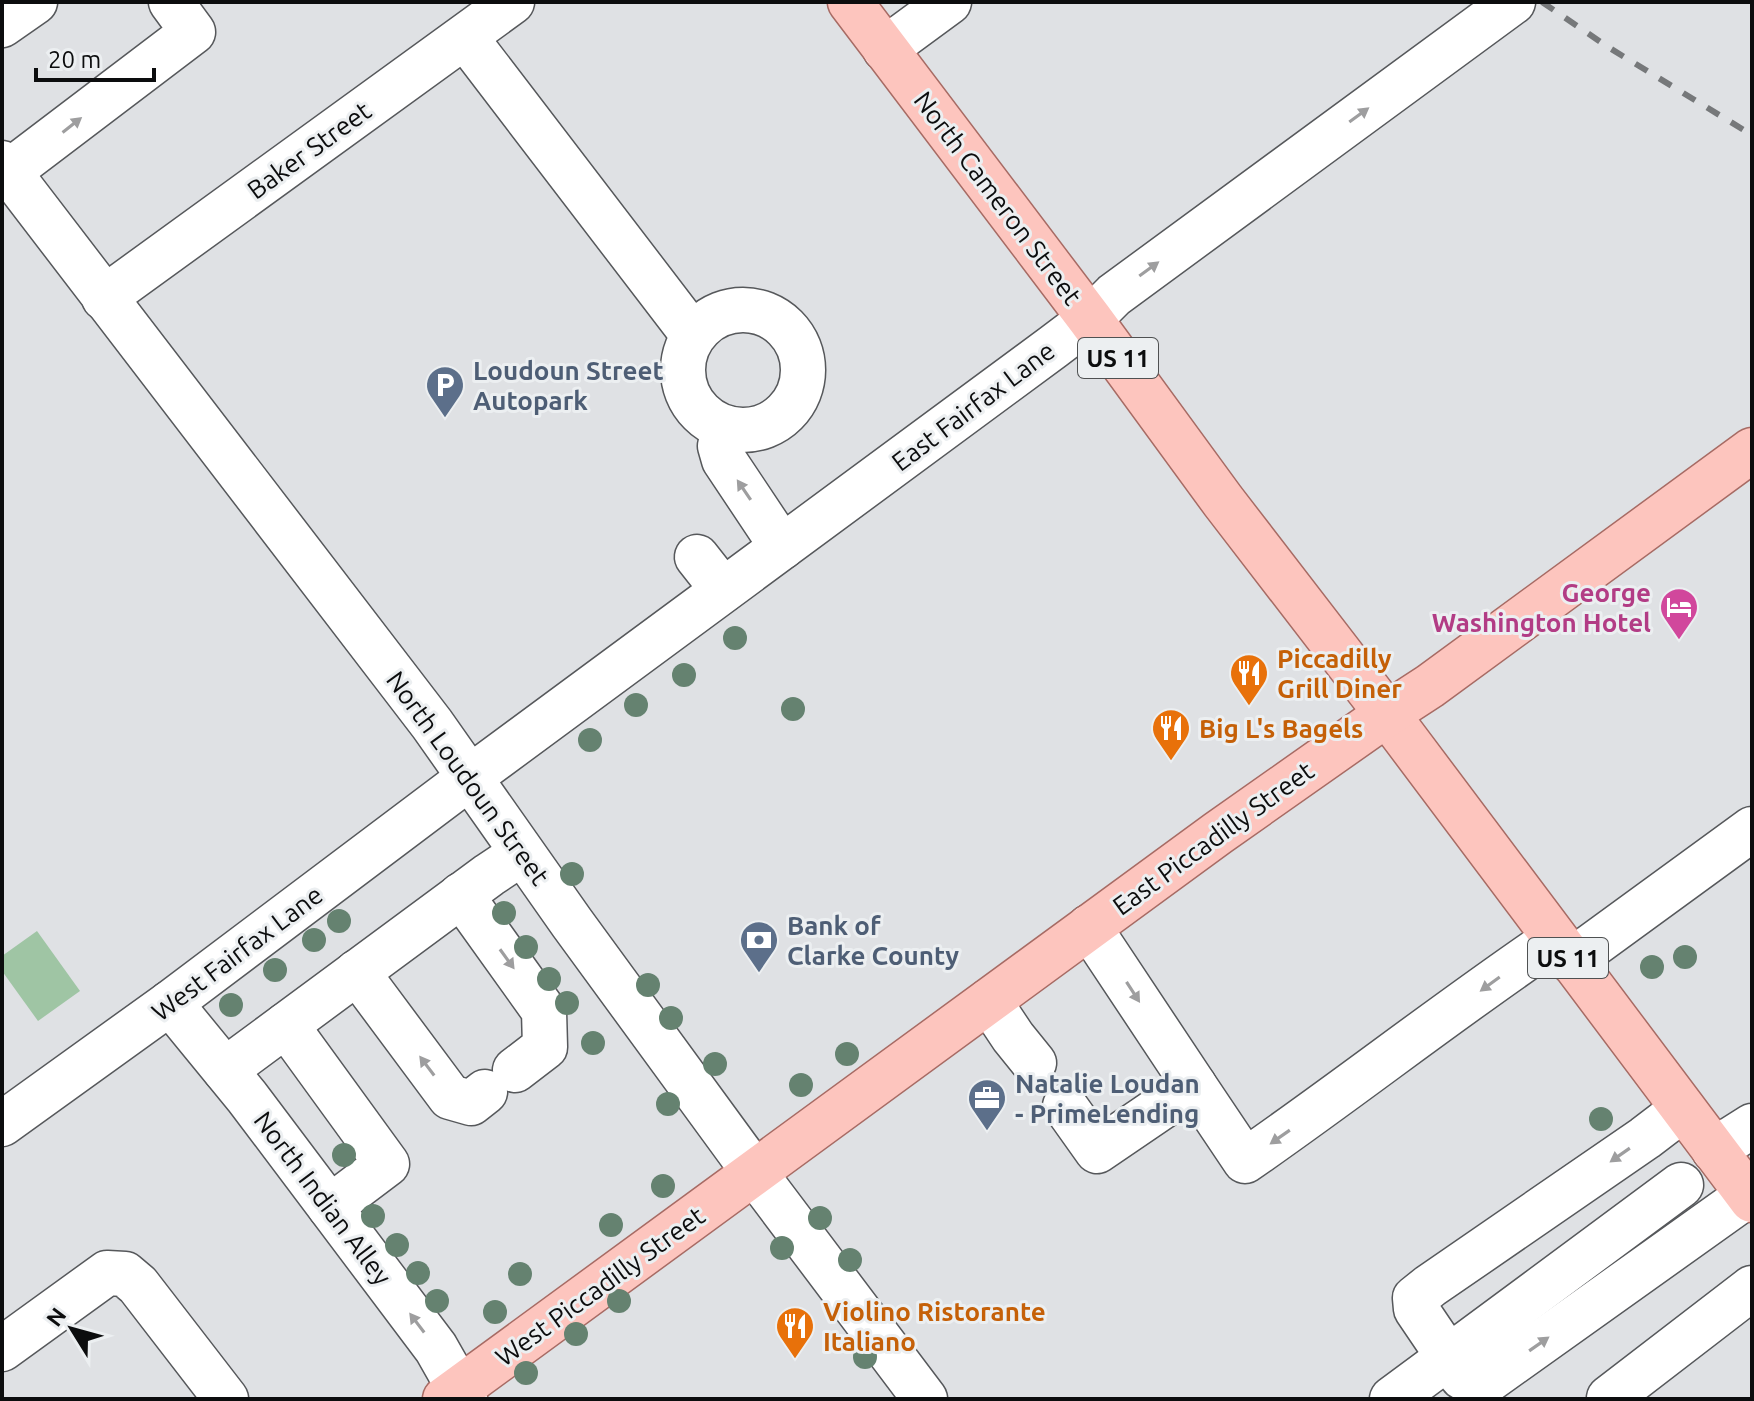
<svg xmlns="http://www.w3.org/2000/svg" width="1754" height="1401" font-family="Ubuntu,sans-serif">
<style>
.green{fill:#9fc5a4}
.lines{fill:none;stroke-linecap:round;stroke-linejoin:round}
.minor-casing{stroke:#56585b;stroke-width:47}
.major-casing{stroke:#a76b64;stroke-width:47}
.minor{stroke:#fff;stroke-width:44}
.major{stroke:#fdc5be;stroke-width:44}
.rail{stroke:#76787a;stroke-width:6;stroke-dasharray:14 14;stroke-linecap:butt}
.tree{fill:#658270}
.oneway{fill:#9e9e9f}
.labels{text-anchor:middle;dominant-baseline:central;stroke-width:6;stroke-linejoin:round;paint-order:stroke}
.shield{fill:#eceff1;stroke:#4f5152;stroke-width:2}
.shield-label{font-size:24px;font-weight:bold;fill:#0c0d0e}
.street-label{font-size:26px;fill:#0c0d0e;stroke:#eceff1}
.service-label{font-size:26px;font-weight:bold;fill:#4e5e75;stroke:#eceff1;text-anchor:start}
.hotel-label{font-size:26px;font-weight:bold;fill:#b23c85;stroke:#eceff1;text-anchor:end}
.food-label{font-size:26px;font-weight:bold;fill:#c56008;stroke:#eceff1;text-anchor:start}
</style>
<rect width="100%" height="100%" fill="#dfe1e4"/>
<path class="green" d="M37,931L80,991L38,1021L2,971V956Z"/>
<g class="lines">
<g class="minor-casing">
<g id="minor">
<path d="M2,25L35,2"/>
<path d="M465,37L693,335"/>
<path d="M885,49L949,2"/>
<path d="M2,163L432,724L572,923L754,1172L925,1399"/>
<path d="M2,177L193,32L171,2"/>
<path d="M104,298L512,2"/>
<circle cx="743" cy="370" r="60"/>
<path d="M725,428L720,446L724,460L782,547"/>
<path d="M697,557L723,590"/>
<path d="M461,895L544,1011L545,1047L515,1070"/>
<path d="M1571,961L1752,829"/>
<path d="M357,972L450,1097L471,1103L485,1092"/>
<path d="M989,1001L1013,1037L1034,1063"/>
<path d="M170,1003L247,1097L436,1348L465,1399"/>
<path d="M286,1025L387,1164L330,1207"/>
<path d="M225,1070L489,875L522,853"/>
<path d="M1194,1085L1245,1161C1349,1089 1449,1010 1554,939"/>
<path d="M1065,1106L1097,1151L1194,1085L1089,927"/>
<path d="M1683,1109L1645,1138L1430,1286L1415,1298L1416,1309L1462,1377L1473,1382L1487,1381L1748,1195"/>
<path d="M2,1124L170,1003L469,778L1053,347L1090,319L1114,295L1513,2"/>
<path d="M1714,1150L1752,1126"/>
<path d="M2,1349L107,1273L125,1274L138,1285L226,1399"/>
<path d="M1609,1398L1752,1288"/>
<path d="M1392,1399L1681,1185"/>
</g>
</g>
<g class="major-casing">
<g id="major">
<path d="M850,2L1090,319L1223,501L1387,714L1752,1200"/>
<path d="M445,1399L1218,833L1387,714L1430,686L1752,450"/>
</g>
</g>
<use href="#minor" class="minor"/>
<use href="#major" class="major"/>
<path class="rail" d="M1542,2L1608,47L1752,135"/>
</g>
<g class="tree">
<circle cx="735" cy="638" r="12"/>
<circle cx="684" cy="675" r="12"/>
<circle cx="636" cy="705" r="12"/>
<circle cx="793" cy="709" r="12"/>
<circle cx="590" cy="740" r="12"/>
<circle cx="572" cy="874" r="12"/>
<circle cx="504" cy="913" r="12"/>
<circle cx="339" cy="921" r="12"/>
<circle cx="314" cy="940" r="12"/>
<circle cx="526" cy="947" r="12"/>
<circle cx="1685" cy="957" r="12"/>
<circle cx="1652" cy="967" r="12"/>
<circle cx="275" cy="970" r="12"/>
<circle cx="549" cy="979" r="12"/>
<circle cx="648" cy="985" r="12"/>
<circle cx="567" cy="1003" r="12"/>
<circle cx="231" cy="1005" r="12"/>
<circle cx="671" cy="1018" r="12"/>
<circle cx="593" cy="1043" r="12"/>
<circle cx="847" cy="1054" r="12"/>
<circle cx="715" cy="1064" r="12"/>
<circle cx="801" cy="1085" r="12"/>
<circle cx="668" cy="1104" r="12"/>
<circle cx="1601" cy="1119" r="12"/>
<circle cx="344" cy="1155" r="12"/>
<circle cx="663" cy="1186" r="12"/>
<circle cx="373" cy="1216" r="12"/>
<circle cx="820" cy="1218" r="12"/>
<circle cx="611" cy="1225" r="12"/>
<circle cx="397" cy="1245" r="12"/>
<circle cx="782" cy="1248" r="12"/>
<circle cx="850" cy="1260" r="12"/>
<circle cx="418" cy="1273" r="12"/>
<circle cx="520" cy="1274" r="12"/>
<circle cx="437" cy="1301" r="12"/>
<circle cx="619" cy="1301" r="12"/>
<circle cx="495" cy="1312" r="12"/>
<circle cx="576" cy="1334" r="12"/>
<circle cx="865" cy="1357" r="12"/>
<circle cx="526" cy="1373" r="12"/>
</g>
<defs><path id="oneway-solid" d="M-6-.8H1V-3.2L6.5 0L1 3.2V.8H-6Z" transform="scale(2)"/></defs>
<g class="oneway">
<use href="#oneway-solid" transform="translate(1359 115) rotate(-36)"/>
<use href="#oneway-solid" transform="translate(72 125) rotate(-38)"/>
<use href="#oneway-solid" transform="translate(1149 269) rotate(-36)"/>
<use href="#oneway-solid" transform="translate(744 490) rotate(-124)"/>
<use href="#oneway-solid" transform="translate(507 959) rotate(54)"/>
<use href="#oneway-solid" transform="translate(1490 984) rotate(144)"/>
<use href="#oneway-solid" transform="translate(1133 992) rotate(57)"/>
<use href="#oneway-solid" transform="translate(427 1066) rotate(-127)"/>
<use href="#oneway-solid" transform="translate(1280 1137) rotate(145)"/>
<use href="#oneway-solid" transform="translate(1620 1155) rotate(145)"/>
<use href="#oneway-solid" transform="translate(417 1323) rotate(-127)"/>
<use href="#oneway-solid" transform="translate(1539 1344) rotate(-35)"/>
</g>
<defs>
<g id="parking-pin" transform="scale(2)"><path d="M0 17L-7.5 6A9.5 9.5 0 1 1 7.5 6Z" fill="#5c6f8a" stroke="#eceff1"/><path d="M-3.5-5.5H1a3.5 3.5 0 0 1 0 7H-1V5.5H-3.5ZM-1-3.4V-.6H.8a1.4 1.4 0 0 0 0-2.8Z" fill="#fff"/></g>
<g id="hotel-pin" transform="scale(2)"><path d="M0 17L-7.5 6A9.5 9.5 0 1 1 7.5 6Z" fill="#d1479c" stroke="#eceff1"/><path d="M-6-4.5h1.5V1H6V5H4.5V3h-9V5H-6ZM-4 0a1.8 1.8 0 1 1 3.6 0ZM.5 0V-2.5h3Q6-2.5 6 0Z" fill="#fff"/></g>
<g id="restaurant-pin" transform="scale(2)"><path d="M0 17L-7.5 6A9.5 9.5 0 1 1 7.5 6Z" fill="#e8710a" stroke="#eceff1"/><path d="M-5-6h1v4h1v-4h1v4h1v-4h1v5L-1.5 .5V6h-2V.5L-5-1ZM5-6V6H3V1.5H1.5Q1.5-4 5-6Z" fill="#fff"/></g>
<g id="bank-pin" transform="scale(2)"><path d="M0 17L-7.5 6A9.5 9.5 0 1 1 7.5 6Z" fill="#5c6f8a" stroke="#eceff1"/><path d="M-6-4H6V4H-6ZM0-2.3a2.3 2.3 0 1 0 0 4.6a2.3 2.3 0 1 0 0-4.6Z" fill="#fff"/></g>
<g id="office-pin" transform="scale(2)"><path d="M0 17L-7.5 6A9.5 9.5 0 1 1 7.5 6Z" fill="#5c6f8a" stroke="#eceff1"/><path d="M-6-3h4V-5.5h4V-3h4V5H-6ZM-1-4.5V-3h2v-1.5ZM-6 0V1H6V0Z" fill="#fff"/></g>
</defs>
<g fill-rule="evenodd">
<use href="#parking-pin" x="445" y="385"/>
<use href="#hotel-pin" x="1679" y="607"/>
<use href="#restaurant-pin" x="1249" y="673"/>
<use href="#restaurant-pin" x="1171" y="728"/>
<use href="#bank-pin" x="759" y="940"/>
<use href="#office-pin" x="987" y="1098"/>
<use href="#restaurant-pin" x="795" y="1326"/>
</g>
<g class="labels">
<g class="shield">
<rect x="1078" y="338" width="80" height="40" rx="6"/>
<rect x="1528" y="938" width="80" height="40" rx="6"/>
</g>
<g class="shield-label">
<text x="1118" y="358">US 11</text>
<text x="1568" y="958">US 11</text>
</g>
<g class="street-label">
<text transform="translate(309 150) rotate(-36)">Baker Street</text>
<text transform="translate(998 198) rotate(53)">North Cameron Street</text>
<text transform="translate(973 406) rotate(-37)">East Fairfax Lane</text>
<text transform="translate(468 778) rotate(54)">North Loudoun Street</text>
<text transform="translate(1213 838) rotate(-36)">East Piccadilly Street</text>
<text transform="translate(237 953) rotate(-37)">West Fairfax Lane</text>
<text transform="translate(323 1198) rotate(53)">North Indian Alley</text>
<text transform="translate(600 1286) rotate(-36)">West Piccadilly Street</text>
</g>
<g class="service-label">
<text x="473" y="370">Loudoun Street<tspan x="473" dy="30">Autopark</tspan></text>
<text x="787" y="925">Bank of<tspan x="787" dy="30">Clarke County</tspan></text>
<text x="1015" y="1083">Natalie Loudan<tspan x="1015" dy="30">- PrimeLending</tspan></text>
</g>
<g class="hotel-label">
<text x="1651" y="592">George<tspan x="1651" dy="30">Washington Hotel</tspan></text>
</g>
<g class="food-label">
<text x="1277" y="658">Piccadilly<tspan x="1277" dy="30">Grill Diner</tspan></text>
<text x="1199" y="728">Big L's Bagels</text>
<text x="823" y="1311">Violino Ristorante<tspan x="823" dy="30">Italiano</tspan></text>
</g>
</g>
<rect width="1754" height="1401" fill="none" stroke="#0c0d0e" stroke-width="8"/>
<g transform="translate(72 1329) rotate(307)" stroke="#eceff1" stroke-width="6" paint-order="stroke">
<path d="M0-6L14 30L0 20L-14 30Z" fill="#0c0d0e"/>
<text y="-12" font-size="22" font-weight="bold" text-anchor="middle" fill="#0c0d0e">N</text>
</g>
<path d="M36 68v12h118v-12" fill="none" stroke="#0c0d0e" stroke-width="4"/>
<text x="48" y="68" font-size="24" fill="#0c0d0e" stroke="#eceff1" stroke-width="6" paint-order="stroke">20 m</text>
</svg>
